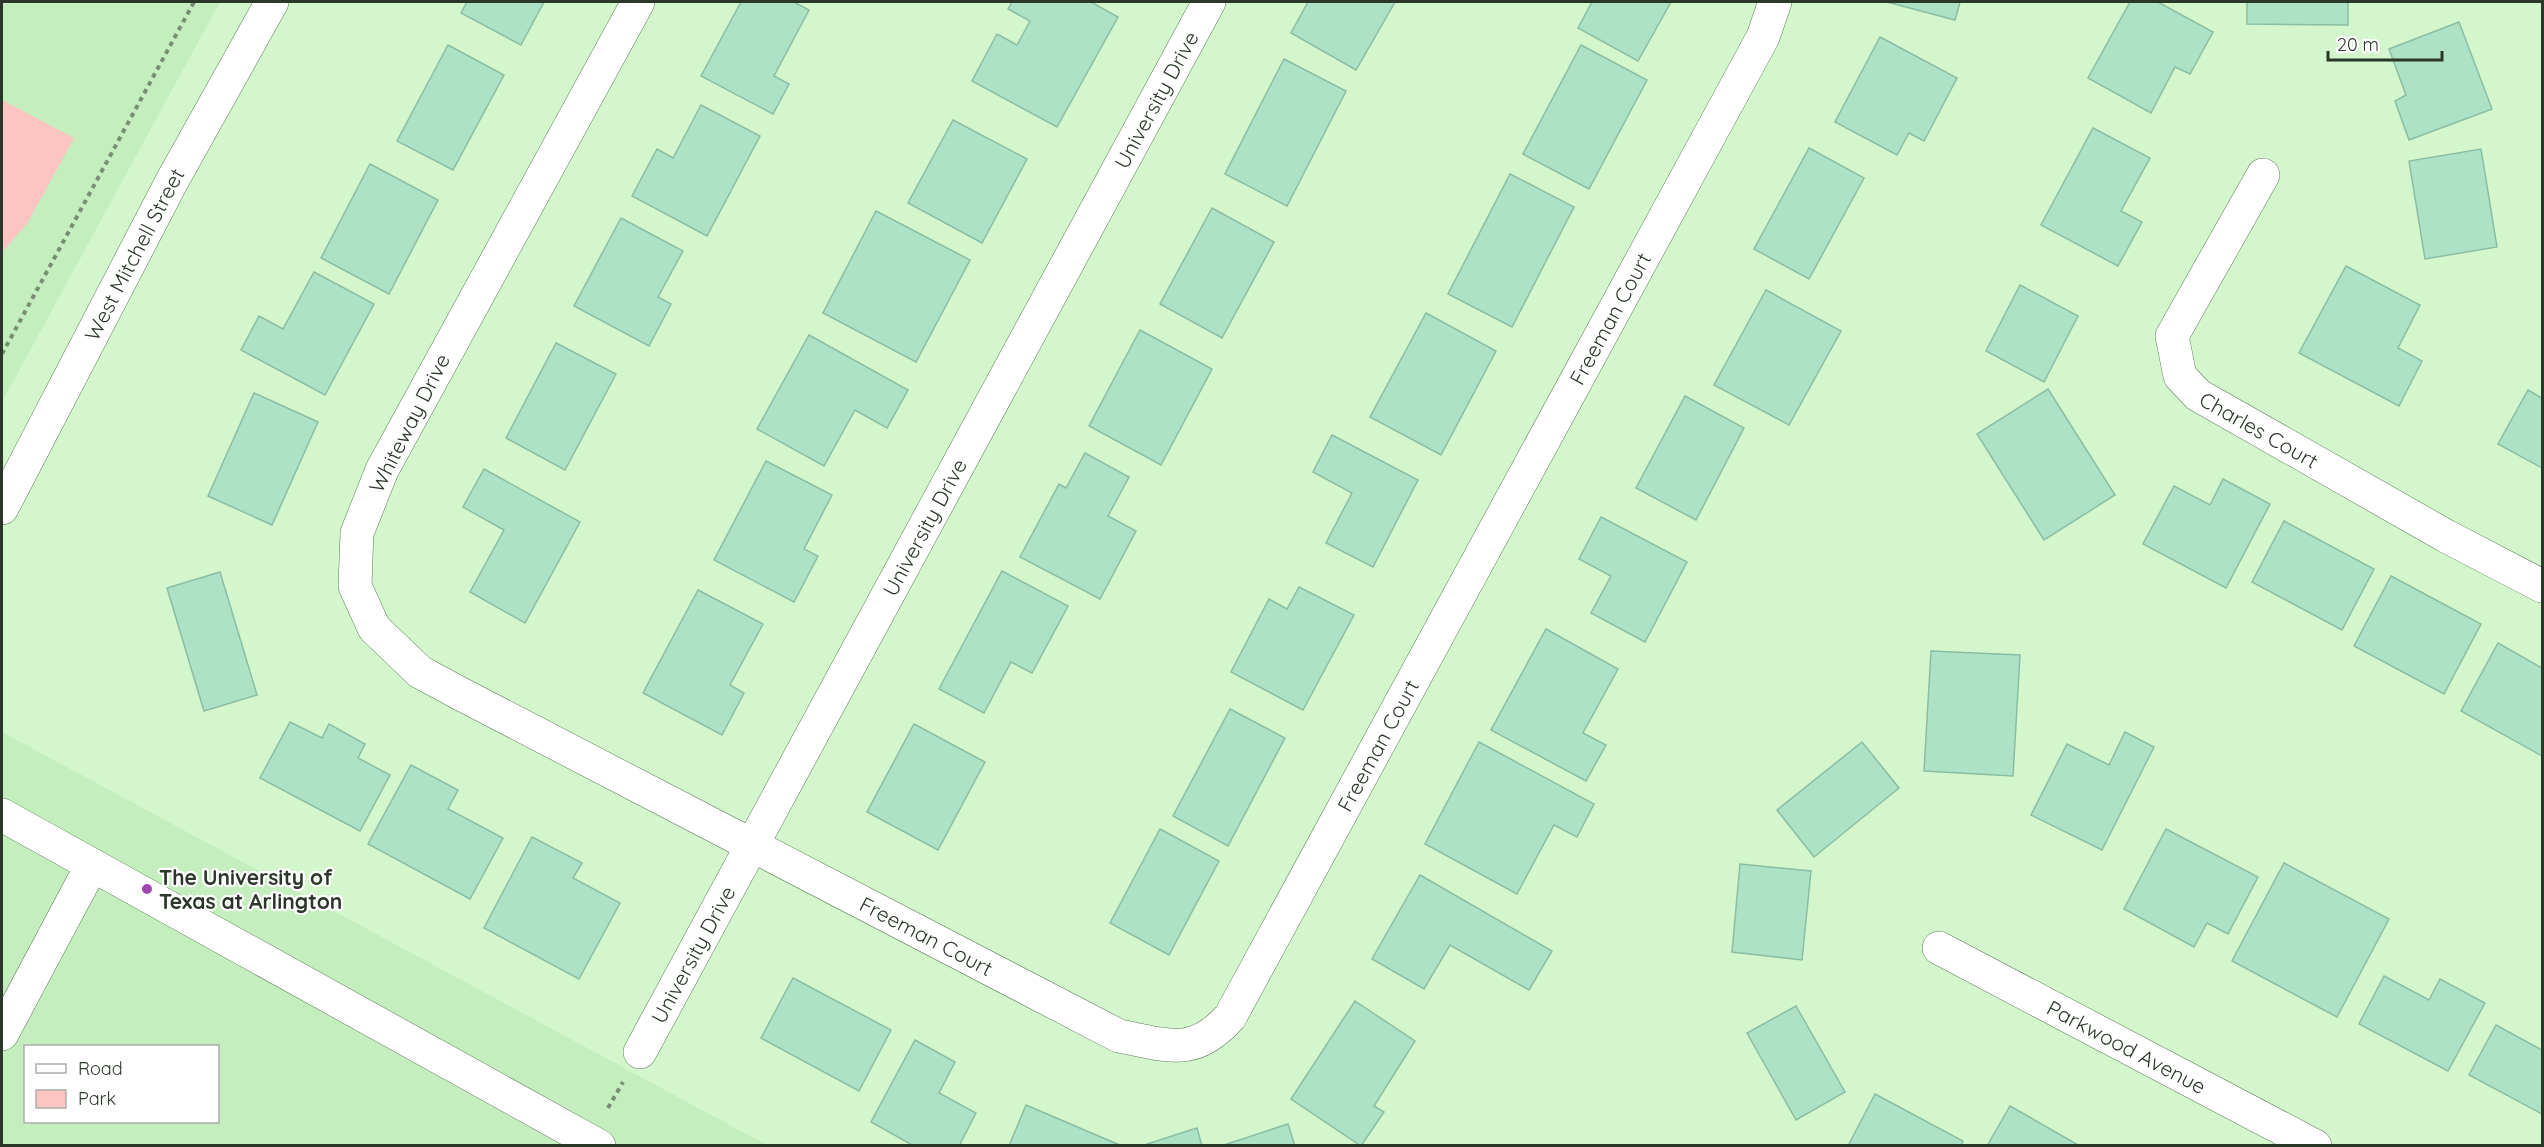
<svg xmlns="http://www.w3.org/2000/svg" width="2544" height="1147" font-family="Quicksand,sans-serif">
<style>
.built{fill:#c5eebf;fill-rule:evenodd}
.park{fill:#fdc4c1}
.building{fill:#aee2c7;stroke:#8abda2;stroke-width:1.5}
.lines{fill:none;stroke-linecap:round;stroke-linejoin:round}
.minor-casing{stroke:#5e7d59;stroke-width:34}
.path{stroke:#778e73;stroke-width:4;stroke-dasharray:4.5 4.5;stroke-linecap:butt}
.minor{stroke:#fff;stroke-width:33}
.poi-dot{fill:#a146b1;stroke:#fff;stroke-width:2}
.labels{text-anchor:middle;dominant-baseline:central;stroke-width:4.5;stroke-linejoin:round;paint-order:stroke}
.street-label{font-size:21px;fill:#2b3829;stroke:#fff}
.poi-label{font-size:21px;font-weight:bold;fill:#2b3829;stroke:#fff;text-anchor:start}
</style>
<rect width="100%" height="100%" fill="#d3f6cd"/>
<g class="built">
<path d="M2,2H220L2,402Z"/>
<path d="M2,732L767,1145H2ZM26,1046H218V1122H26Z"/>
</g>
<path class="park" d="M2,100L74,138L27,224L2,252Z"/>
<g class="building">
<path d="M467,2H544L521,45L461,13Z"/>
<path d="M741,2H794L809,10L774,76L789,84L773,114L701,76Z"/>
<path d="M1012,2H1091L1118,17L1057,127L972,81L997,34L1017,45L1030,21L1008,9Z"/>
<path d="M1308,2H1395L1356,70L1291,33Z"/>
<path d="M1592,2H1671L1638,61L1578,28Z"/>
<path d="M1887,2H1960L1955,20Z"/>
<path d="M2130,2H2158L2213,32L2190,74L2175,67L2151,113L2088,78Z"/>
<path d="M2247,2H2348V25L2247,24Z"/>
<path d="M2459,22L2492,109L2409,140L2395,101L2406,95L2389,49Z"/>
<path d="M1880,37L1957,78L1924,141L1909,133L1897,155L1835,122Z"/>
<path d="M448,45L504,75L453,170L397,141Z"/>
<path d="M1581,45L1647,80L1589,189L1523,154Z"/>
<path d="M1284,59L1346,91L1287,206L1225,174Z"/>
<path d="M701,105L760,136L707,236L632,196L657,149L673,158Z"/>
<path d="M953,120L1027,159L982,243L908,203Z"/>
<path d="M2093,128L2150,158L2121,211L2142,222L2118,266L2041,225Z"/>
<path d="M1809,148L1864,178L1809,279L1754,249Z"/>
<path d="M2481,149L2497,247L2425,259L2409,161Z"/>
<path d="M370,164L438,200L389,294L321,258Z"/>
<path d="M1510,174L1574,207L1512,327L1448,294Z"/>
<path d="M1212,208L1274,242L1222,338L1160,304Z"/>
<path d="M876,211L970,260L916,362L823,313Z"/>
<path d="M621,218L683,251L658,297L671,304L649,346L574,306Z"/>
<path d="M2346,266L2420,305L2398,348L2422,361L2399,406L2299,353Z"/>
<path d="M314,272L374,304L325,395L241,350L259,316L283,329Z"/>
<path d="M2020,285L2078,316L2044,382L1986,351Z"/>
<path d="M1766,290L1841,331L1789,425L1714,385Z"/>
<path d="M1426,313L1496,351L1441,455L1370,417Z"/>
<path d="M1140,330L1212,369L1161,465L1089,426Z"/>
<path d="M809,335L908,390L887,428L855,410L824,466L757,429Z"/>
<path d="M556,343L616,374L565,470L506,438Z"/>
<path d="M2048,389L2115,495L2044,540L1977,434Z"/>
<path d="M2528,390L2542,398V468L2498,444Z"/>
<path d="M254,393L318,422L272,525L208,496Z"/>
<path d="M1685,396L1744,428L1696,520L1636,488Z"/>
<path d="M1332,435L1418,480L1373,567L1326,543L1352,493L1313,472Z"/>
<path d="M1085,453L1129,477L1108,516L1136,531L1100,599L1020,557L1059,484L1066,488Z"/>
<path d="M766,461L832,495L804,549L818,556L794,602L714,560Z"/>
<path d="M484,469L580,522L525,623L470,592L504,530L463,507Z"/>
<path d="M2223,479L2270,504L2226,588L2143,544L2174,486L2210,505Z"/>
<path d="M1601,517L1687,562L1645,642L1591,613L1611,576L1579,559Z"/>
<path d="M2284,521L2374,569L2342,630L2252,582Z"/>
<path d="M1002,571L1068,606L1032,673L1011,662L984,713L939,689Z"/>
<path d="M220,572L257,695L204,711L167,588Z"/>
<path d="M2391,576L2481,624L2444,694L2354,646Z"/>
<path d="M1299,587L1354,615L1303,710L1231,672L1269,599L1287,609Z"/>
<path d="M698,590L763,624L730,685L744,693L722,735L643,693Z"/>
<path d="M1546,629L1618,669L1583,733L1606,745L1586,781L1491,730Z"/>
<path d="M2498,643L2542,668V756L2461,711Z"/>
<path d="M1931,651L2020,655L2013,776L1924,771Z"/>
<path d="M1230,709L1285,738L1228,846L1173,816Z"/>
<path d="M290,722L322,738L329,724L365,744L358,758L390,775L360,831L260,778Z"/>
<path d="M914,724L985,762L938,850L867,812Z"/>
<path d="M2125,732L2154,747L2102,850L2031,815L2067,744L2109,765Z"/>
<path d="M1479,742L1594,804L1577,837L1554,825L1517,894L1425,844Z"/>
<path d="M1862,742L1899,788L1814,857L1777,810Z"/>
<path d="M411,765L458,790L448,809L503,838L470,899L368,844Z"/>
<path d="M1160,829L1219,861L1169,955L1110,923Z"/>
<path d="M2166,829L2258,877L2228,934L2207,923L2194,947L2124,909Z"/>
<path d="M532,837L582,863L573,878L620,903L579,979L484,928Z"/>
<path d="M2284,863L2389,919L2337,1017L2232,961Z"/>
<path d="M1740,864L1811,871L1802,960L1732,952Z"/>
<path d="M1420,875L1552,951L1529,990L1450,945L1424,989L1372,959Z"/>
<path d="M2384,976L2429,1000L2440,979L2485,1003L2448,1071L2359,1024Z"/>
<path d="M793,978L891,1030L859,1091L761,1038Z"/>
<path d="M1355,1001L1415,1041L1374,1106L1384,1112L1361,1146L1291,1099Z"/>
<path d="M1796,1006L1845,1092L1796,1120L1747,1033Z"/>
<path d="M2496,1025L2542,1050V1114L2469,1075Z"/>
<path d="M915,1040L955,1062L939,1093L976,1113L959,1146H914L871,1122Z"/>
<path d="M1875,1094L1963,1141L1961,1146H1848Z"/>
<path d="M1026,1105L1122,1146H1009Z"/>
<path d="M2010,1106L2080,1146H1987Z"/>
<path d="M1288,1124L1295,1146H1221Z"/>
<path d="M1197,1128L1202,1146H1147V1144Z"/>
</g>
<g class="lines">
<g class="minor-casing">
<g id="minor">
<path id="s1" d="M638,2L382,470L357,533L355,586L374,628L420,672L459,693L1119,1036C1168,1045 1193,1058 1230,1017L1763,37L1775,2"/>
<path id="s2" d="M2263,175L2172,336L2180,376L2198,395L2446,536L2542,586"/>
<path id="s3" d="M2,508L172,181L272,2"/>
<path d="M2,815L599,1146"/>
<path id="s4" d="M1939,948L2315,1146"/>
<path d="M2,1034L92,865"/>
<path id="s5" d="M640,1052L1209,2"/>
</g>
</g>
<g class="path">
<path d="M2,354L194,2"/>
<path d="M608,1108L623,1082"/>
</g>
<use href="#minor" class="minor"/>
</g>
<circle class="poi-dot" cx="147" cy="889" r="6"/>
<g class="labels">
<g class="street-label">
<text stroke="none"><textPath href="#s5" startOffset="1083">University Drive</textPath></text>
<text stroke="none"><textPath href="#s3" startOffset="286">West Mitchell Street</textPath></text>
<text stroke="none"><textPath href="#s1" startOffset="2468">Freeman Court</textPath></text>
<text transform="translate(409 423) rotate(-63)">Whiteway Drive</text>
<text stroke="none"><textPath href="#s2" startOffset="322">Charles Court</textPath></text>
<text stroke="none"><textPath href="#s5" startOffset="597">University Drive</textPath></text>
<text stroke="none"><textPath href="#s1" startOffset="1982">Freeman Court</textPath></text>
<text stroke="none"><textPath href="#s1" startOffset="1335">Freeman Court</textPath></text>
<text stroke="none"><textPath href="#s5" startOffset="111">University Drive</textPath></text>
<text stroke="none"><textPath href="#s4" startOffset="212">Parkwood Avenue</textPath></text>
</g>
<g class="poi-label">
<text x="159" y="877">The University of<tspan x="159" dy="24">Texas at Arlington</tspan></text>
</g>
</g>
<rect width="2544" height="1147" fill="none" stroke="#2b3829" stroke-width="6"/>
<rect x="24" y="1045" width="195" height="78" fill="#ffffff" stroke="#aaafa9" stroke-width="1.5"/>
<rect x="36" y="1064" width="30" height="9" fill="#ffffff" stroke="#aaafa9" stroke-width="1.5"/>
<text x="78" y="1075" font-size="18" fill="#2b3829">Road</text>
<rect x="36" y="1090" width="30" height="18" fill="#fdc4c1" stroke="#aaafa9" stroke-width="1.5"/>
<text x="78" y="1105" font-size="18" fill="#2b3829">Park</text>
<path d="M2328 51v9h114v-9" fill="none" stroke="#2b3829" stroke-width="3"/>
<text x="2337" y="51" font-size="18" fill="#2b3829" stroke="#ffffff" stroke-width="4.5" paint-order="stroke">20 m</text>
</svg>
